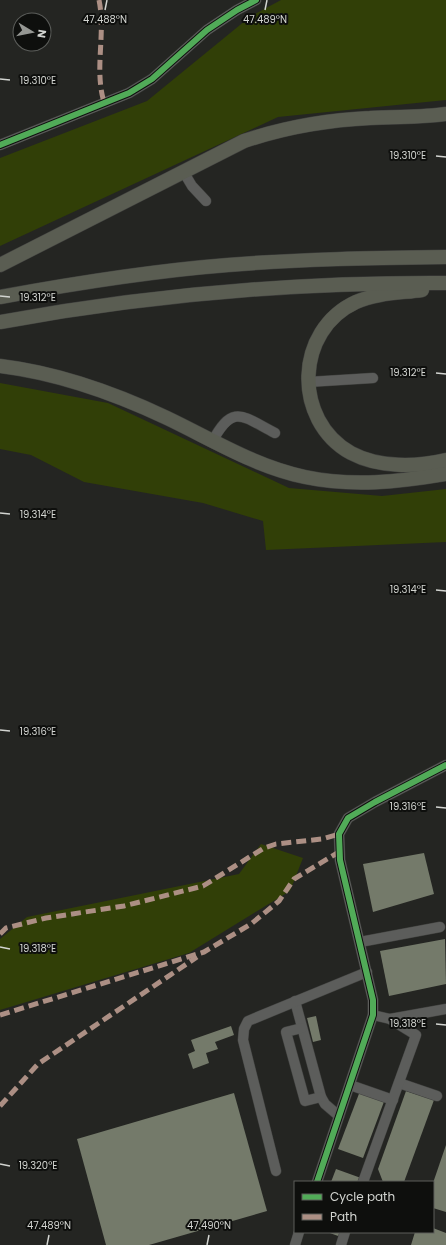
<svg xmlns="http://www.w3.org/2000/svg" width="446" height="1245" font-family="Poppins,sans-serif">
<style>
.green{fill:#313f07}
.building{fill:#747a6a}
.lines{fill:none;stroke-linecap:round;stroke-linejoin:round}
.minor-casing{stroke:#40413f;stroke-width:11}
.highway-casing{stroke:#40413f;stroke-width:15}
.minor{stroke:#5c5d5b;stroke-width:10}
.highway{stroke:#5a5d52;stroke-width:14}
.quiet{stroke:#ac8f84;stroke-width:5;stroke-dasharray:10 5;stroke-linecap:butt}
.cycleway-casing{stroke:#0e0f0d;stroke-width:8}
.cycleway{stroke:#51ab58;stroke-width:6}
.ticks{fill:none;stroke:#d2d4d0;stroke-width:1.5}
.ticks-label{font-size:10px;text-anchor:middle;fill:#d2d4d0;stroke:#0e0f0d;stroke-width:4;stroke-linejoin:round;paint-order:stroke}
</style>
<rect width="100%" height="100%" fill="#242522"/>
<g class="green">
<path d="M281,0H446V100L278,117L0,246V158L147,101L251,16Z"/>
<path d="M0,383L108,403L289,488L382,496L446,489V542L266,550L263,521L203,503L84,482L31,455L0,449Z"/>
<path d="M261,844L303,858L290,891L189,953L0,1010V939L27,917L239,874Z"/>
</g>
<g class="building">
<path d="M424,853L434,894L373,912L363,864Z"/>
<path d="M445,939L446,984L389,996L380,951Z"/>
<path d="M316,1016L321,1040L313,1042L307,1018Z"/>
<path d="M231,1026L234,1035L215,1042L218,1049L206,1053L209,1063L193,1069L188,1054L195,1051L191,1040Z"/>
<path d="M360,1091L385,1099L363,1158L338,1149Z"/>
<path d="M406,1091L434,1100L404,1182H383L378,1169Z"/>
<path d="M234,1093L267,1211L149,1245H106L77,1139Z"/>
<path d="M446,1145V1212L433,1208V1183Z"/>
<path d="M336,1169L361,1178L360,1182H331Z"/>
<path d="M433,1228L446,1233V1245H411L415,1232H433Z"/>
<path d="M327,1232H343L341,1237Z"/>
</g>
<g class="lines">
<g class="minor-casing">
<g id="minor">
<path d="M0,145L129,93L152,79L207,30L237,10L256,0"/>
<path d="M183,171L192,186L206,201"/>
<path d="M308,382L373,378"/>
<path d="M212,442C233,403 242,416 275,433"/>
<path d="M360,942L440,927"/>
<path d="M295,1001L321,1097L325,1104L339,1116"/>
<path d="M390,1019L446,1009"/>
<path d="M302,1028L286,1032L305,1101L321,1097"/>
<path d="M399,1083L437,1096"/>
<path d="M350,1085L393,1100"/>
<path d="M276,1171L243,1040L244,1029L248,1021L367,972"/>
<path d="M317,1182L373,1015V1000L340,860L339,834L348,818L375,802L446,765"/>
<path d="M363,1182L416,1035L390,1019L373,1015"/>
<path d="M295,1245L299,1232"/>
<path d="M341,1245L345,1232"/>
</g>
</g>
<g class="highway-casing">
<g id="highway">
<path d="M0,265L244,141C286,127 326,120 370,118C395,116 421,118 446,114"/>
<path d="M422,290C400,293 376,293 356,302C295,330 292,420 351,453C379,468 416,467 446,460"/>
<path d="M0,297C76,283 151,271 228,265C301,259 373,258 446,257"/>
<path d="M0,322C148,295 296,282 446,283"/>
<path d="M0,366C58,373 114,393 167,418C213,440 254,466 305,477C352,487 399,482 446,474"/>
</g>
</g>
<use href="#minor" class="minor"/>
<use href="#highway" class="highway"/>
<g class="quiet">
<path d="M99,0C106,34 94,69 104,102"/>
<path d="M0,934L6,928L46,918L124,906L203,886L264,848L276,844L322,839L339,834"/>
<path d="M0,1015L204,952L251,924L279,901L294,879L339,852"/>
<path d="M0,1106L38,1064L197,957"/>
</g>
<g class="cycleway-casing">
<g id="cycleway">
<path d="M0,145L129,93L152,79L207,30L237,10L256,0"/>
<path d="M317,1182L373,1015V1000L340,860L339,834L348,818L375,802L446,765"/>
</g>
</g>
<use href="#cycleway" class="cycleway"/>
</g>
<path class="ticks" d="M105,10L107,0M265,10L267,0M0,79L10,80M436,156L446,157M0,296L10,297M436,373L446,374M0,513L10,514M436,590L446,591M0,730L10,731M436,807L446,808M0,947L10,949M436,1024L446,1025M0,1164L10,1166M47,1245L49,1235M207,1245L209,1235"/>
<g class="ticks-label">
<text x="105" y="23">47.488°N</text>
<text x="265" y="23">47.489°N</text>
<text x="38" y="84">19.310°E</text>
<text x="408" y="159">19.310°E</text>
<text x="38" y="301">19.312°E</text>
<text x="408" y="376">19.312°E</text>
<text x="38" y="518">19.314°E</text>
<text x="408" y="593">19.314°E</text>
<text x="38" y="735">19.316°E</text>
<text x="408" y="810">19.316°E</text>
<text x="38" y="952">19.318°E</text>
<text x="408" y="1027">19.318°E</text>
<text x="38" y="1169">19.320°E</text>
<text x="49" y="1229">47.489°N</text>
<text x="209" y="1229">47.490°N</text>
</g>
<rect x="294" y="1181" width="140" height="52" fill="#0e0f0d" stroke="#5c5e5b"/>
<rect x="302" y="1194" width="20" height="6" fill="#51ab58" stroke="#5c5e5b"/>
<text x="330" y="1201" font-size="12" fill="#d2d4d0">Cycle path</text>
<rect x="302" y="1214" width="20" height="6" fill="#ac8f84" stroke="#5c5e5b"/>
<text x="330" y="1221" font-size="12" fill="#d2d4d0">Path</text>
<g transform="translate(32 32) rotate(100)"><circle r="19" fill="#0e0f0d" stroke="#5c5e5b"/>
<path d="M0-3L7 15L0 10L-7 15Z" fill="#959793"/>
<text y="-6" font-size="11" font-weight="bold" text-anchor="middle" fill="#d2d4d0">N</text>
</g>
</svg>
